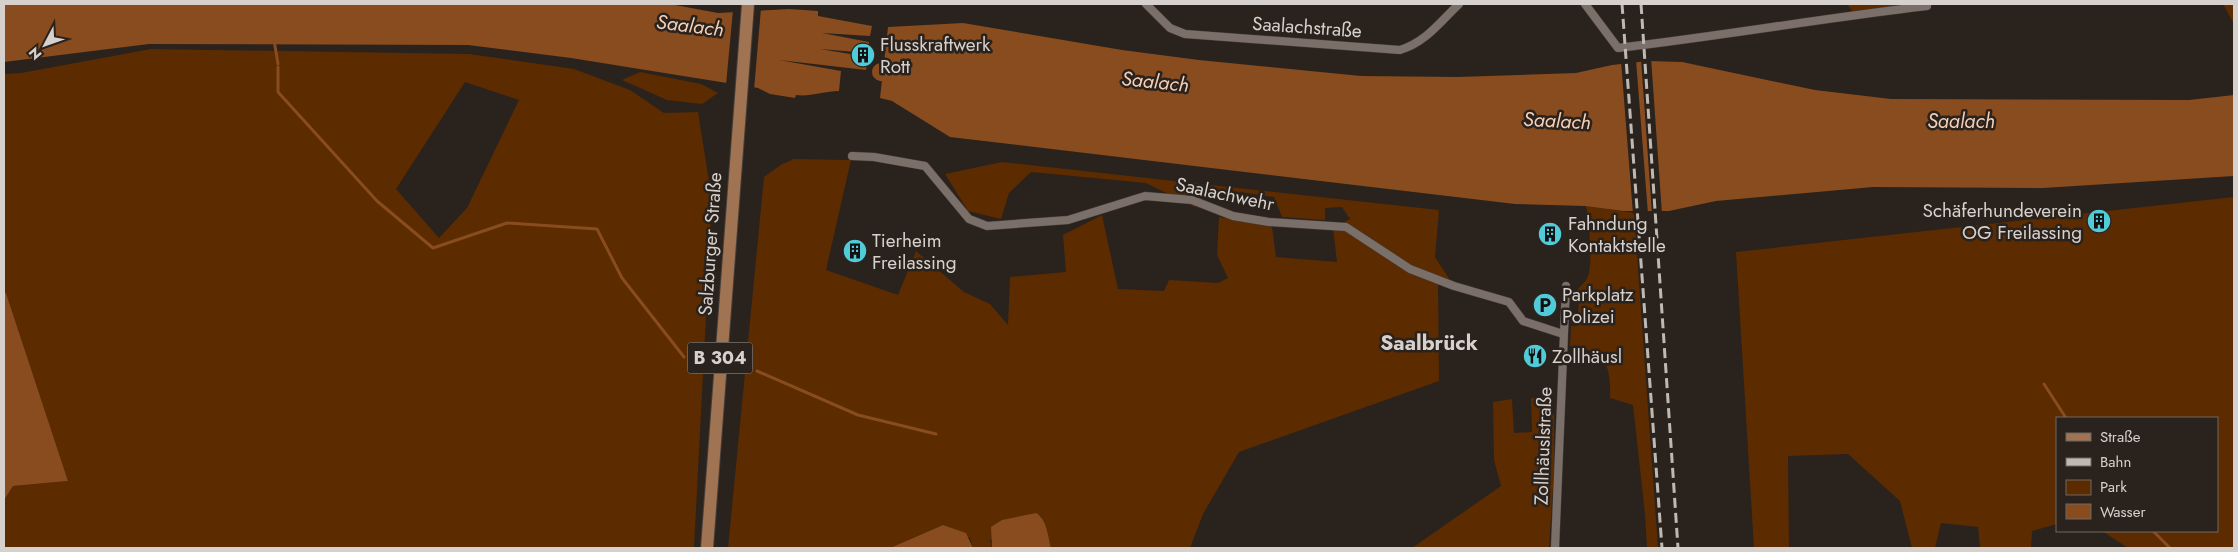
<svg xmlns="http://www.w3.org/2000/svg" width="2238" height="552" font-family="Jost,sans-serif">
<style>
.green{fill:#5c2b00;fill-rule:evenodd}
.water{fill:#884c1e}
.pier{fill:#2a221c}
.lines{fill:none;stroke-linecap:round;stroke-linejoin:round}
.stream{stroke:#884c1e;stroke-width:3}
.river{stroke:#884c1e;stroke-width:18}
.minor-casing{stroke:#463e3a;stroke-width:9}
.primary-casing{stroke:#463e3a;stroke-width:14}
.minor{stroke:#7a7069;stroke-width:8}
.primary{stroke:#a07353;stroke-width:12}
.rail{stroke:#bfb9b4;stroke-width:3;stroke-dasharray:10 5;stroke-linecap:butt}
.labels{text-anchor:middle;dominant-baseline:central;stroke-width:5;stroke-linejoin:round;paint-order:stroke}
.shield{fill:#2a221c;stroke:#a39c98;stroke-width:1}
.shield-label{font-size:18px;font-weight:bold;fill:#d7d1cd}
.street-label{font-size:19px;fill:#d7d1cd;stroke:#2a221c}
.poi-label{font-size:19px;fill:#d7d1cd;stroke:#2a221c;text-anchor:start}
.water-label{font-size:20px;font-style:italic;fill:#f5d0b9;stroke:#2a221c}
.quarter-label{font-size:21px;font-weight:bold;fill:#d7d1cd;stroke:#2a221c}
</style>
<rect width="100%" height="100%" fill="#2a221c"/>
<g class="green">
<path d="M1847,4H1916L1853,12Z"/>
<path d="M2223,4H2234V24Z"/>
<path d="M151,49L469,54L574,69L630,90L664,113L698,112L712,200L694,548H4V500L13,486L68,481L6,293H4V74L21,73ZM465,82L519,100L467,208L439,238L396,189Z"/>
<path d="M640,72L701,84L718,93L702,104L667,100L622,80Z"/>
<path d="M794,159L851,160L826,270L898,295L916,251L964,292L990,304L1008,325L1010,277L1066,272L1063,235L1102,215L1118,289L1164,291L1169,280L1218,283L1228,278L1217,255L1219,217L1272,227L1276,257L1337,262L1333,228L1350,219L1342,207L1325,208V220L1282,217L1274,197L1210,188L1195,207L1146,183L1031,172L1009,193L1001,219L968,211L945,174L1002,162L1439,210L1435,257L1454,286L1438,280L1439,381L1239,452L1203,514L1190,548H1051L1041,516L990,540L992,548H973L970,538L943,525L890,548H728L764,177L782,164Z"/>
<path d="M2234,197V548H2128L2102,531H2217V418H2057V524L2032,531L2031,548H1980L1978,527L1941,523L1935,548H1912L1900,501L1848,454L1788,456L1789,548H1754L1736,252Z"/>
<path d="M1586,206L1634,213L1658,548H1647L1645,514L1633,405L1610,398C1611,363 1605,351 1570,346L1571,326H1577L1579,302H1571C1572,290 1585,286 1588,276C1593,264 1589,219 1586,206Z"/>
<path d="M1531,398H1544L1545,413L1554,414V473L1549,548H1412L1501,486L1494,460L1493,402L1512,399L1514,433L1532,432Z"/>
</g>
<g class="water">
<path d="M4,4H653L675,5L718,13L789,9L818,11V16L872,26L870,36L822,33L869,42L868,53L820,49L868,57L866,70L779,60L841,71L839,91C824,91 810,97 796,95L795,98L770,94L758,88L571,58L468,45L149,44L4,62Z"/>
<path d="M963,23L1122,50L1199,60L1361,76L1457,77L1576,73L1612,65L1648,61L1682,62L1815,90L1891,99L2189,100L2234,95V176L2043,188L1873,187L1716,201L1669,211H1623L1585,206L1515,204L950,137L892,101L880,98L888,27Z"/>
<path d="M4,293H6L68,481L13,486L4,500Z"/>
<path d="M1036,513C1047,519 1048,537 1051,548H992L991,527L1002,520Z"/>
<path d="M943,525L966,533L973,548H890Z"/>
</g>
<g class="pier">
<path d="M761,8L754,90L726,85L733,10Z"/>
<path d="M1649,58H1651L1662,214H1652L1641,59Z"/>
<path d="M1636,60L1648,214H1633L1621,61Z"/>
</g>
<g class="lines">
<g class="stream">
<path d="M274,40L278,64"/>
<path d="M278,67V92L377,201L433,248L507,223L597,229L622,278L684,357"/>
<path d="M757,371L858,415L936,434"/>
<path d="M2044,384L2066,418"/>
<path d="M2153,531L2170,548"/>
</g>
<path class="river" d="M881,72L908,75"/>
<g class="minor-casing">
<g id="minor">
<path d="M1146,4L1170,28L1185,34L1400,50C1426,42 1440,22 1459,4"/>
<path d="M1585,4L1618,48C1721,36 1824,18 1927,6"/>
<path d="M852,156L874,157L925,166L969,219L987,226L1068,220L1145,196L1192,200L1233,216L1269,222L1346,227L1410,269L1454,286L1509,302L1523,321L1563,334"/>
<path d="M1555,548L1566,286"/>
</g>
</g>
<g class="primary-casing">
<path id="primary" d="M707,548L748,4"/>
</g>
<use href="#minor" class="minor"/>
<use href="#primary" class="primary"/>
<g class="rail">
<path d="M1622,4L1662,548"/>
<path d="M1641,4L1678,548"/>
</g>
</g>
<defs>
<g id="building-disc" transform="scale(1.25)"><circle r="9.5" fill="#52cbd8" stroke="#2a221c"/><path d="M-4-6H4V6H1V3H-1V6H-4ZM-2.5-4.3h1.7v1.8h-1.7ZM.8-4.3h1.7v1.8H.8ZM-2.5-1h1.7V.8h-1.7ZM.8-1h1.7V.8H.8Z" fill="#111"/></g>
<g id="parking-disc" transform="scale(1.25)"><circle r="9.5" fill="#52cbd8" stroke="#2a221c"/><path d="M-3.5-5.5H1a3.5 3.5 0 0 1 0 7H-1V5.5H-3.5ZM-1-3.4V-.6H.8a1.4 1.4 0 0 0 0-2.8Z" fill="#111"/></g>
<g id="restaurant-disc" transform="scale(1.25)"><circle r="9.5" fill="#52cbd8" stroke="#2a221c"/><path d="M-5-6h1v4h1v-4h1v4h1v-4h1v5L-1.5 .5V6h-2V.5L-5-1ZM5-6V6H3V1.5H1.5Q1.5-4 5-6Z" fill="#111"/></g>
</defs>
<g fill-rule="evenodd">
<use href="#building-disc" x="863" y="55"/>
<use href="#building-disc" x="2099" y="221"/>
<use href="#building-disc" x="1550" y="234"/>
<use href="#building-disc" x="855" y="251"/>
<use href="#parking-disc" x="1545" y="305"/>
<use href="#restaurant-disc" x="1535" y="356"/>
</g>
<g class="labels">
<rect class="shield" x="687.5" y="342.5" width="65" height="31" rx="4"/>
<g class="shield-label">
<text x="720" y="358">B 304</text>
</g>
<g class="street-label">
<text transform="translate(1307 27) rotate(4)">Saalachstraße</text>
<text transform="translate(1225 194) rotate(12)">Saalachwehr</text>
<text transform="translate(710 244) rotate(-86)">Salzburger Straße</text>
<text transform="translate(1543 446) rotate(-88)">Zollhäuslstraße</text>
</g>
<g class="poi-label">
<text x="880" y="44">Flusskraftwerk<tspan x="880" dy="22">Rott</tspan></text>
<text x="2082" y="210" text-anchor="end">Schäferhundeverein<tspan x="2082" dy="22">OG Freilassing</tspan></text>
<text x="1568" y="223">Fahndung<tspan x="1568" dy="22">Kontaktstelle</tspan></text>
<text x="872" y="240">Tierheim<tspan x="872" dy="22">Freilassing</tspan></text>
<text x="1562" y="294">Parkplatz<tspan x="1562" dy="22">Polizei</tspan></text>
<text x="1552" y="356">Zollhäusl</text>
</g>
<g class="water-label">
<text transform="translate(690 26) rotate(7)">Saalach</text>
<text transform="translate(1155 82) rotate(6)">Saalach</text>
<text transform="translate(1557 121) rotate(3)">Saalach</text>
<text x="1961" y="121">Saalach</text>
</g>
<g class="quarter-label">
<text x="1429" y="343">Saalbrück</text>
</g>
</g>
<rect width="2238" height="552" fill="none" stroke="#d7d1cd" stroke-width="10"/>
<rect x="2056" y="417" width="162" height="115" fill="#2a221c" stroke="#6f6863"/>
<rect x="2066" y="433" width="25" height="8" fill="#a07353" stroke="#6f6863"/>
<text x="2100" y="442" font-size="15" fill="#d7d1cd">Straße</text>
<rect x="2066" y="458" width="25" height="8" fill="#bfb9b4" stroke="#6f6863"/>
<text x="2100" y="467" font-size="15" fill="#d7d1cd">Bahn</text>
<rect x="2066" y="480" width="25" height="15" fill="#5c2b00" stroke="#6f6863"/>
<text x="2100" y="492" font-size="15" fill="#d7d1cd">Park</text>
<rect x="2066" y="504" width="25" height="15" fill="#884c1e" stroke="#6f6863"/>
<text x="2100" y="517" font-size="15" fill="#d7d1cd">Wasser</text>
<g transform="translate(45 45) rotate(229)" stroke="#2a221c" stroke-width="4" paint-order="stroke">
<path d="M0-4L9 19L0 12L-9 19Z" fill="#d7d1cd"/>
<text y="-8" font-size="14" font-weight="bold" text-anchor="middle" fill="#d7d1cd">N</text>
</g>
</svg>
